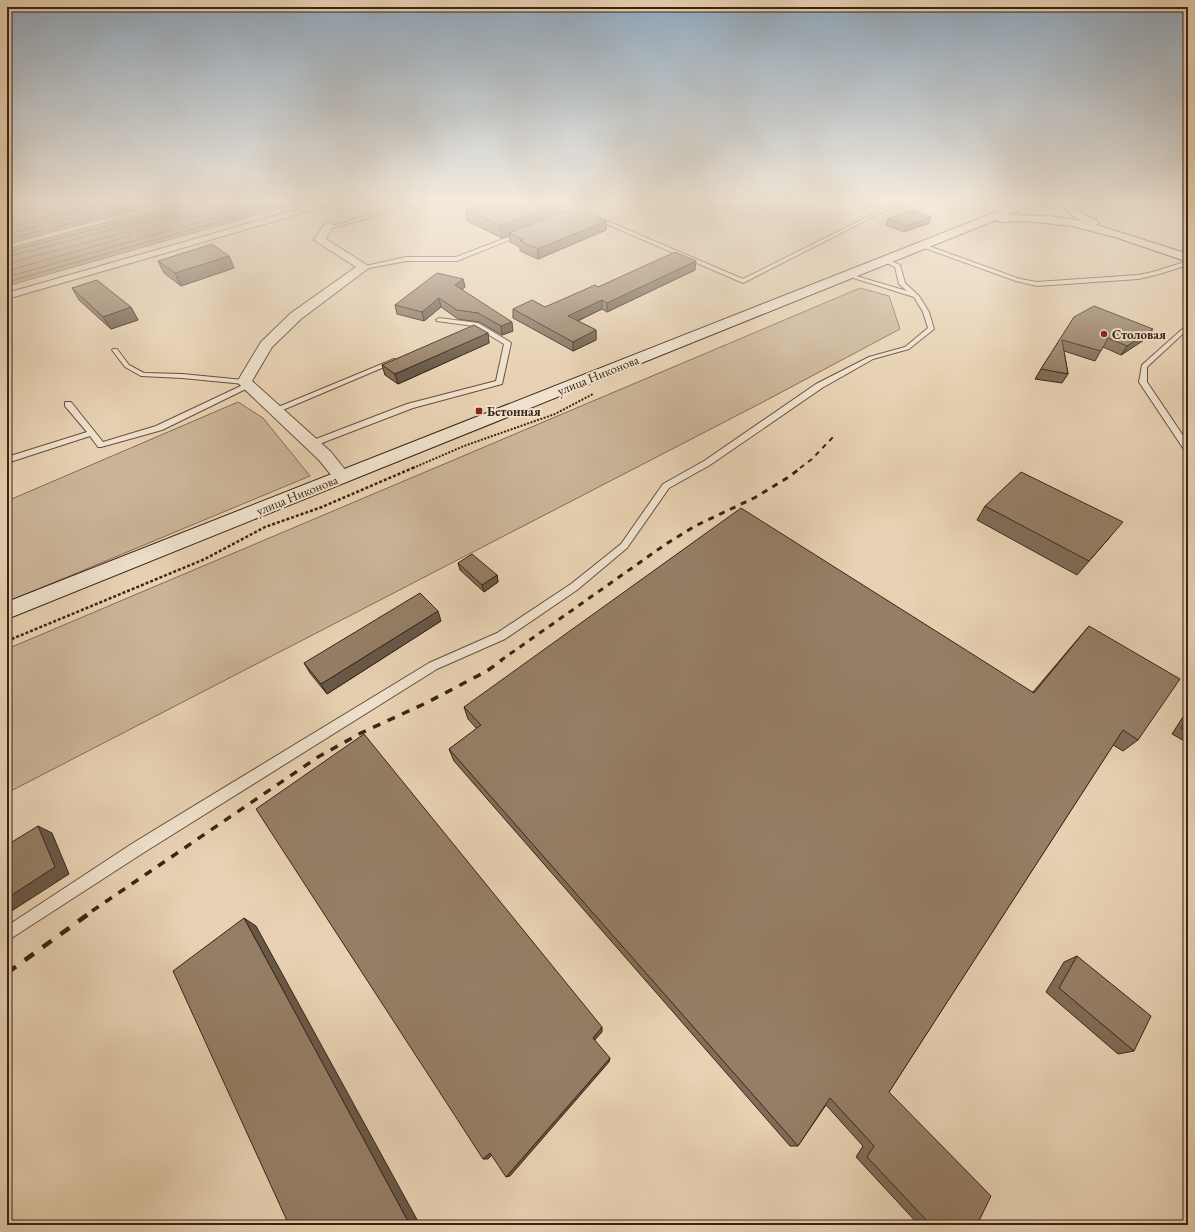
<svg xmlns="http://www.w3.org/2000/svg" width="1195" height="1232" font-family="'EB Garamond',serif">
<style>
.green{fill:#cab497;stroke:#836c56}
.water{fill:#ad967c;stroke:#806852}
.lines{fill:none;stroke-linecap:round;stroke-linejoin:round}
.shore{stroke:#745d48;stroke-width:1}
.service-casing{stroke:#674f3c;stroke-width:2}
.pedestrian-casing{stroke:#674f3c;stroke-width:2}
.minor-casing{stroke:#674f3c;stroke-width:2}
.secondary-casing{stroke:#3c2414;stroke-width:2}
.path-far1{stroke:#3c2414;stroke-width:2;stroke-dasharray:2 1.5;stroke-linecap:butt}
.path{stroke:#3c2414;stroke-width:2.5;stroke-dasharray:3 2;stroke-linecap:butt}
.service{fill:#efe1cd;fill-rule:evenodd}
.pedestrian{fill:#efe1cd;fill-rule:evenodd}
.minor{fill:#efe1cd;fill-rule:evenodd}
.secondary{fill:#efe1cd;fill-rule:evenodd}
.rail-far3{stroke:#3c2414;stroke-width:2;stroke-dasharray:5 5;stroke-linecap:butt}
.rail-far2{stroke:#3c2414;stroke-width:3;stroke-dasharray:6 6;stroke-linecap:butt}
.rail-far1{stroke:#3c2414;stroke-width:3.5;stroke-dasharray:8 8;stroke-linecap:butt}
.rail{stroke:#3c2414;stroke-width:4.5;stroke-dasharray:11 11;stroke-linecap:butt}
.wall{fill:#806c58;stroke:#3c2414}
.shaded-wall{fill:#685847;stroke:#3c2414}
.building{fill:#957e66;stroke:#3c2414}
.poi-dot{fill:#8f2418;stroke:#efe1cd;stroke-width:1.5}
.labels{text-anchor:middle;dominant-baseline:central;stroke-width:4;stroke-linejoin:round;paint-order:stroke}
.far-poi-label{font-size:13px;font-weight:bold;fill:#3c2414;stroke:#efe1cd;text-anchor:start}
.far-street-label{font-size:13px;fill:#3c2414;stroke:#efe1cd}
</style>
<rect width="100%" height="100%" fill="#e7d1b2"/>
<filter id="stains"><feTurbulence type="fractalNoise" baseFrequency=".005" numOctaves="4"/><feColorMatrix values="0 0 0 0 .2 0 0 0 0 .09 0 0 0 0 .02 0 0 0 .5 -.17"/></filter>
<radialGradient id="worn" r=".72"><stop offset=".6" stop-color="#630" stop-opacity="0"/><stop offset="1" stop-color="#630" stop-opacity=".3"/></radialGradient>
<g class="green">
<path d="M860,288L889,296L900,329L765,401L7,793V649Z"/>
<path d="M238,402L263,418L310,476L7,602V501Z"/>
</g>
<g class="water">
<path d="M7,201H171L7,244Z"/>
<path d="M186,201H305L7,286V249Z"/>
</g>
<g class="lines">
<g class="shore">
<path d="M194,201L192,209L186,216L188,219L251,201"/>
<path d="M7,228L112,201"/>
<path d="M7,234L135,201"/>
<path d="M7,240L155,201"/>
<path d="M7,252L179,207L183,201"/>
<path d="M7,257L181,211L187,207L188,201"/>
<path d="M7,263L128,232L131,233L130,236L7,271"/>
<path d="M7,277L273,201"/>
<path d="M7,282L291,201"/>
</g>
<g class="service-casing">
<g id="service">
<path d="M421,201H428L329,229L324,228Z"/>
<path d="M899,201H904L743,283L567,207L572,206L743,279Z"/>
<path d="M519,233L524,234L457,261H406L364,269L361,267L406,257H456Z"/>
<path d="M919,244H923L1020,279L1037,282L1138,275L1153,272L1188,261V265L1156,275L1138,279L1037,286L1016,281L919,246Z"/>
<path d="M883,259H887L900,265L905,283L919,296L929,312L934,329L909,349L873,359L822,388L710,465L669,488L627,548L577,590L505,639L437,669L143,853L7,941V926L133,843L429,663L497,633L571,584L621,544L663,484L704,461L816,384L869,357L905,347L928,328L923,312L914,297L844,275L849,274L907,291L899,284L895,267L883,261Z"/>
<path d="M439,318L478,323L510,342L511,343L502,384L413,408L314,446H308V442L407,404L496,381L504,344L474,326L437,321L436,320Z"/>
<path d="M1188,324V329L1147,367V382L1188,443V451H1185L1139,382L1142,365Z"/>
<path d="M113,349H117L129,365L144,373L182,374L244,380L248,382L244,384L182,378L141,376L125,367L112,350Z"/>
<path d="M394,359L396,360V362L278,412H272L271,410Z"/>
<path d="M245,384H248L252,386L162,430L101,447H98L90,436L7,463V457L87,432L65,406V402H71L103,442L156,426Z"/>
</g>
</g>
<g class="pedestrian-casing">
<path id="pedestrian" d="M326,201H338L337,203L7,299V293Z"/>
</g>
<g class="minor-casing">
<path id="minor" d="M329,222L334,225L326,239L370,267L301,319L272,347L252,381L331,452L351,477L348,481L342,483L336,481L319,460L237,382L261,342L291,313L356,267L314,240L325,223Z"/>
</g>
<g class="secondary-casing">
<path id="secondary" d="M1024,201H1038L1037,203L1007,215L1049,216L1082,221L1073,216L1057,201H1068L1081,212L1097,221L1099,223L1097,225L1188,254V262L1115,237L1072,226L1025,221L1001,222L996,220L7,619V602Z"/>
</g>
<path class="path-far1" d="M413,468L464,446L555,414L593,394"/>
<path class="path" d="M7,641L205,559L265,527L322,507L415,467"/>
<use href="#service" class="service"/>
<use href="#pedestrian" class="pedestrian"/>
<use href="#minor" class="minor"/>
<use href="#secondary" class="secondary"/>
<path class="rail-far3" d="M800,468L812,459L834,436"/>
<path class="rail-far2" d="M500,661L666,544L695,526L756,497L787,478L802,467"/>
<path class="rail-far1" d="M92,911L318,757L361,733L426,703L487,671L502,660"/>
<path class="rail" d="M7,973L94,910"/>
</g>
<g class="wall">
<path d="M466,209L563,212L606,221V230L538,259L520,251V247L510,242L509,235L502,238L467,221Z"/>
<path d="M888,219L929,223L904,232L886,225Z"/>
<path d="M229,256L234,268L181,286L164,273L158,261Z"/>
<path d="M695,270L607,312L602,309L578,321L596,330V340L573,351L513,318V309L545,307L598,287Z"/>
<path d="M463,279L465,287L462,290L513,331L502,335L479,322L458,319L441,307L424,321L397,314L395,305Z"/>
<path d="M72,288L131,307L138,320L111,329L79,300Z"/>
<path d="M1074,317L1147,338L1121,355L1103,347L1095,361L1064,351L1068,374L1062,383L1035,379L1041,369Z"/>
<path d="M488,333L489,343L398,384L385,375L382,365Z"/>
<path d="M985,506L1111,536L1077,575L977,520Z"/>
<path d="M458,563L497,575L498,582L484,592L460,570Z"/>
<path d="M441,621L327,694L310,673L304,663Z"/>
<path d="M1089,626L1138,740L1123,751L1113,745L889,1092L977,1225H919L856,1157L863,1146L826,1105L798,1146H790L454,761L449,749L477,729L468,719L464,707L1033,692L1077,640Z"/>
<path d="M1188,709V743L1172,734Z"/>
<path d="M1077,956L1134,1051L1118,1054L1046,992L1064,962Z"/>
</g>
<g class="shaded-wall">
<path d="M563,202V214L509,233V235L502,238L500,226Z"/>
<path d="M931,217L929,223L904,232L906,226Z"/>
<path d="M606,221V230L538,259V249Z"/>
<path d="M229,256L234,268L181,286L175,273Z"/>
<path d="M696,261L695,270L607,312V303Z"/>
<path d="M463,279L465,287L456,294L455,285Z"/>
<path d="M439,298L441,307L424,321L422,312Z"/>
<path d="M602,300V309L568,325V316Z"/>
<path d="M131,307L138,320L111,329L103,317Z"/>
<path d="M512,322L513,331L502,335L501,326Z"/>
<path d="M1153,329L1147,338L1121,355L1127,346Z"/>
<path d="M596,330V340L573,351V342Z"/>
<path d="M488,333L489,343L398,384L395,374Z"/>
<path d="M497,575L498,582L484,592L482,585Z"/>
<path d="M438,611L441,621L327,694L321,684Z"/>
<path d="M38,826L52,833L69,874L7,914V898Z"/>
<path d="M244,918L256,926L420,1225H410Z"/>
<path d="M602,1027V1032L593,1042V1038Z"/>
<path d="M610,1058L609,1062L510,1176L506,1177Z"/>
<path d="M490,1153H494L488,1159H483Z"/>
</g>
<g class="building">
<path d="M490,201H559L563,202L500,226L466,209Z"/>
<path d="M571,209L606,221L538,249L520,241L523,240L509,233Z"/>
<path d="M912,210L931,217L906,226L888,219Z"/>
<path d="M212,244L229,256L175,273L158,261Z"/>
<path d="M675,252L696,261L607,303L602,300L568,316L596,330L573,342L513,309L532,300L545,307L595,285L598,287Z"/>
<path d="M437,273L463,279L455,285L512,322L501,326L478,313L457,310L439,298L422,312L395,305Z"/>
<path d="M97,280L131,307L103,317L72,288Z"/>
<path d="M1094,306L1153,329L1127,346L1108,338L1101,351L1062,340L1068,374L1041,369L1074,317Z"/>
<path d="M474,325L488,333L395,374L382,365Z"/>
<path d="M1021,472L1123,522L1089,561L985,506Z"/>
<path d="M741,508L1034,693L1089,626L1180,679L1138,740L1123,730L889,1092L991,1196L977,1225H931L867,1157L874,1146L830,1098L798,1146L449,749L481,725L464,707Z"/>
<path d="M472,554L497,575L482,585L458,563Z"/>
<path d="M420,593L438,611L321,684L304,663Z"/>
<path d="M1188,716V732L1181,728Z"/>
<path d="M364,734L602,1027L593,1038L610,1058L506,1177L490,1153L483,1159L256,809Z"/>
<path d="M38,826L55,867L7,898V845Z"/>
<path d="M244,918L410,1225H289L173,971Z"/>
<path d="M1077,956L1151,1016L1134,1051L1059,988Z"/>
</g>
<linearGradient id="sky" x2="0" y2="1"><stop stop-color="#90a8bd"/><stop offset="0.54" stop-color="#f4eadc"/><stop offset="1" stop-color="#f4eadc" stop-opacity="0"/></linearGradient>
<rect width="1195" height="373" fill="url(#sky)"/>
<g class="poi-dot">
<circle cx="1104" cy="334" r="4"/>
<rect x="475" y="407" width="8" height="8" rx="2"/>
</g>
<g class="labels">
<g class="far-poi-label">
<text x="1112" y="334">Столовая</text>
<text x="487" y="411">Бетонная</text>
</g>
<g class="far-street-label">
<text transform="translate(598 375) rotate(-22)">улица Никонова</text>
<text transform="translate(297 495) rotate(-22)">улица Никонова</text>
</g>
</g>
<rect width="1195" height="1232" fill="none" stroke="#e7d1b2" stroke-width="24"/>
<rect x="8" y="8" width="1179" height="1216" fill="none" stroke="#3c2414" stroke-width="2"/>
<rect x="12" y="12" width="1171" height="1208" fill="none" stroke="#3c2414"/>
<rect width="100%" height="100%" filter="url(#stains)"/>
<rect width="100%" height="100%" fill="url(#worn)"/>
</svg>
